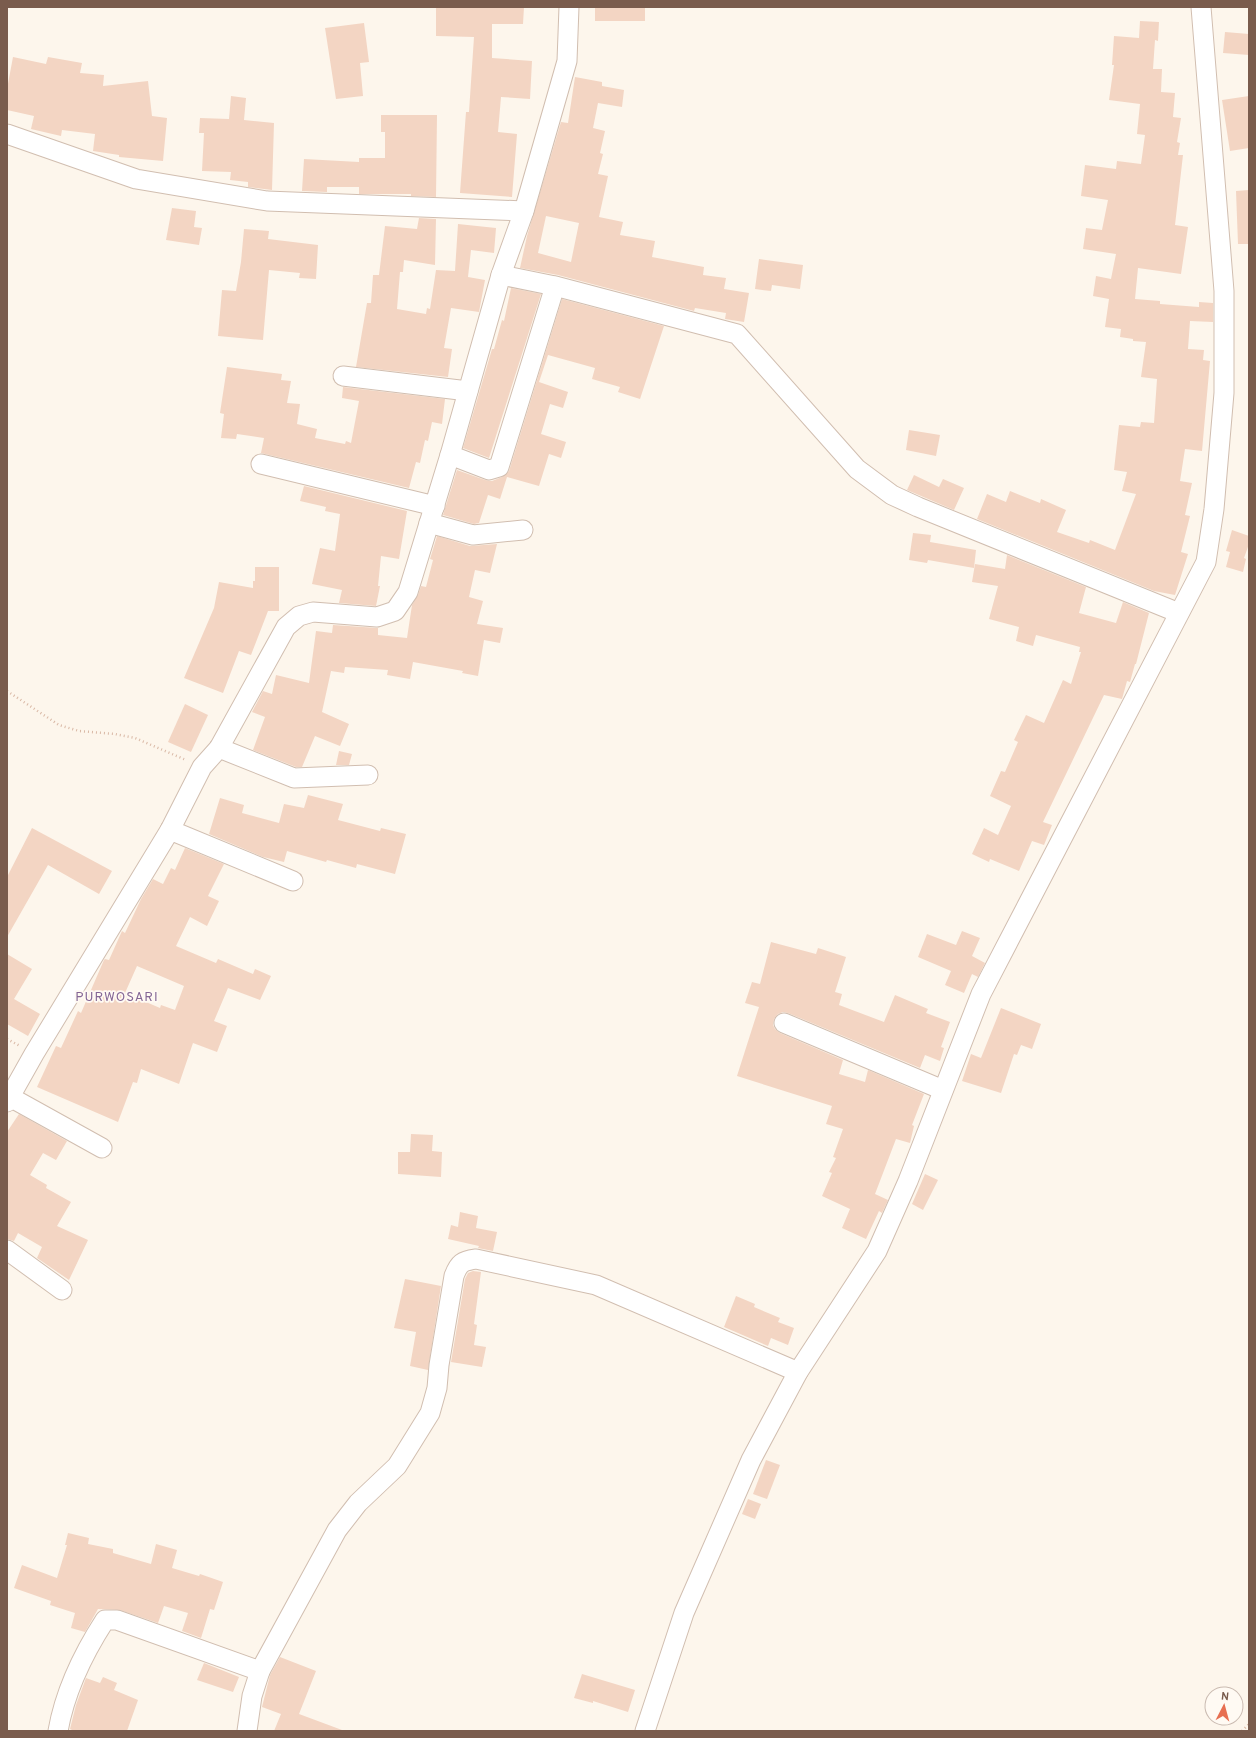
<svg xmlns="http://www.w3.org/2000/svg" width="1256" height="1738" font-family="Overpass,sans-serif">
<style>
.building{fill:#f3d5c3;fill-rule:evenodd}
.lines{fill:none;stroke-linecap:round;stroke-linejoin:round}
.minor-casing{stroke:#d1beb0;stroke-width:21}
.path{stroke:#d9b8a5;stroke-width:2.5;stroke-dasharray:1 3;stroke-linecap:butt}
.minor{stroke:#fff;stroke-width:19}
.labels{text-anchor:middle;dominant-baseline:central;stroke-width:3.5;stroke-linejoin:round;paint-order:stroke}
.quarter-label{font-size:13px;letter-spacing:1px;fill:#846695;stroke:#fffaf3}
</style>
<rect width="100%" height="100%" fill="#fdf6ec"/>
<g class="building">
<path d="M436,7H524L523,24H492V58L532,61L530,99L501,97L498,132L517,134L512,197L460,193L466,112H469L474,37L436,36Z"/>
<rect x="595" y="7" width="50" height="14"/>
<path d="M1140,21L1159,22L1158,41L1155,40L1153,69H1162L1161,92L1175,93L1173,117L1181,118L1177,142L1180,143L1178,155H1183L1175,225L1188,227L1181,274L1138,268L1135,299L1160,301V304L1199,307V302L1213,303V322L1190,321L1188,349L1204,350L1203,360L1210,361L1202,451L1185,449L1180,481L1192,483L1185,515L1190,516L1181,552L1188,554L1175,595L1154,591L977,519L987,494L1006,502L1010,491L1040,503L1041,499L1066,510L1057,532L1089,543L1090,540L1115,550L1136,494L1122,491L1127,472L1114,470L1119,425L1140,427L1141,422L1154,423L1157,379L1141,377L1146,342L1133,341V339L1120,337L1121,329L1105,327L1109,299L1093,296L1096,276L1111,279L1116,254L1083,249L1086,228L1102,230L1108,200L1081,196L1085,165L1116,169L1117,161L1141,164L1145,135L1137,134L1140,104L1109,100L1114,65H1112L1114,36L1139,38Z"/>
<path d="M364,23L369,62L360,63L363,96L336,99L325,28Z"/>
<path d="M1225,32L1249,34V55L1223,53Z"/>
<path d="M13,57L46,64L48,57L82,63L80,73L104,75L103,86L148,81L152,116L167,118L163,161L119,157V155L93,151L95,134L62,130L61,136L31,129L34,116L7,110V89Z"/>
<path d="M575,77L602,82V86L624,90L622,107L598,103L593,128L605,131L600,153L603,154L598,174L608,176L599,217L623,222L620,235L655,241L652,257L704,267L703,275L726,278L724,289L749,293L744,322L725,319L726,313L695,308L694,311L558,275L520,268L527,236L561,122L568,123ZM546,216L579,223L571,262L538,253Z"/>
<path d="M231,96L246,98L244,120L274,123L272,190L248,187V182L230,180L231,172L202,171L204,133H199L200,118L229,119Z"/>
<path d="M1249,96V148L1230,151L1222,100Z"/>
<path d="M381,115H437L436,197L411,196V194H359V187H327V192L302,191L304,159L359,162V158H385V132H381Z"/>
<path d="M1249,190V244H1238L1236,191Z"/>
<path d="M172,208L196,211L194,227L202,228L199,245L166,240Z"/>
<path d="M419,218L436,219L435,265L404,260L403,272H400L397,309L426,314L427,308L430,309L436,270L455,271L458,224L496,228L494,253L471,250L468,277L485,280L479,312L451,308L444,348L452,349L448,377L356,367L367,303H371L373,275H379L385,226L417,229Z"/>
<path d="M244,229L269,231L268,239L318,245L316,279L299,278L300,273L269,270L263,340L218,336L222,290L236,291L241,262Z"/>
<path d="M759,259L803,265L800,289L772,285L771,291L755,289Z"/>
<path d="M511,288L541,294L489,458L463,448L492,349H494L502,320L504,321Z"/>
<path d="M562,299L664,326L640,399L618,392L620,387L592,379L595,368L548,355L539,382L568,392L563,408L550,404L541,434L566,442L561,458L549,454L539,486L507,477L500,499L488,495L479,523L474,524L443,515L457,470L485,480L492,481L502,477L509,471Z"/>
<path d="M227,367L282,374L281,380L291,381L287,403L300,404L297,424L317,429L315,438L345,444L346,441L351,443L359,401L342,398L343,387L445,399L442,424L432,422L428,441L425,440L420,463L416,462L409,488L261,453L264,438L237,434L236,439L221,438L224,414L220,413Z"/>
<path d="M909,430L940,435L936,456L906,450Z"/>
<path d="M914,475L939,487L943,479L964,488L954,510L907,490Z"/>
<path d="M304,486L407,511L399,559L381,556L378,586H380L376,606L339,603L342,590L312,584L320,548L335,551L340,514L325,511L326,507L300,501Z"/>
<path d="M1232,530L1249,536V544L1244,558L1246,559L1243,572L1226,567L1230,552L1226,551Z"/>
<path d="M913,533L931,535L930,542L976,550L974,568L928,560L927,563L909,560Z"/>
<path d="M437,536L470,546L497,544L490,573L475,570L469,597L483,601L477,624L503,628L500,643L484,640L478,676L462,673L463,671L413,662L410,679L387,675L388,670L345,667L344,673L331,671L322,712L349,724L340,746L315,736L302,767H296L253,750L265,717L252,712L263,691L272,694L276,675L309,683L316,631L332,633L333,625L378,628V635L407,638L412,605L418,595L421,586L426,587L433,560L430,559Z"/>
<path d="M1007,555L1086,587L1079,613L1116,623L1123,602L1149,613L1136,664H1135L1130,682L1127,681L1122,699L1104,695L1043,822L1052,825L1044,845L1032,841L1019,871L990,859L989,862L972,854L984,828L998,835L1011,806L990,796L1001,771L1005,772L1018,742L1014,740L1026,715L1044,723L1063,680L1071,684L1081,652H1079L1080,647L1036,635L1033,646L1016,641L1019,627L989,619L998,586L972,582L975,564L1005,569Z"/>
<path d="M255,567H279V611H268L251,655L239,651L223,693L184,678L214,608L219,582L253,588V581H255Z"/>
<path d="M185,704L208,715L191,752L168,742Z"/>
<path d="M339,751L352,754L349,765H336Z"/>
<path d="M308,795L343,804L338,820L380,831L381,828L406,834L395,874L357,864L356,868L327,860L326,862L287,851L284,862L263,857L209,834L220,798L244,805L242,813L279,823L284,804L304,808Z"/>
<path d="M32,828L112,871L99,894L48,865L7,937V877Z"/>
<path d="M185,848L224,864L208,896L219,901L207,926L190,917L176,946L216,963L218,959L253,974L255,969L271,976L260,1000L228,988L214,1021L227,1026L217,1052L193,1043L179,1084L141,1069L137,1083L133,1082L118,1122L37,1087L56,1046L61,1048L78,1011L81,1013L104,960L105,959L109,960L122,931L125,933L141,899L153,879L163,884L171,868L175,870ZM137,966L184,986L175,1010L161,1005L160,1008L125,993Z"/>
<path d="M962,931L980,938L972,956L985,963L978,977L972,974L964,993L945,985L951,971L918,957L927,934L956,945Z"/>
<path d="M771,942L816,954L818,948L846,957L835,992L842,994L839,1005L884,1022L895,995L928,1009L926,1013L950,1022L941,1047L944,1048L940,1061L925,1055L920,1068L788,1013L783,1012L778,1014L774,1019L773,1025L775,1029L780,1033L843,1060L839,1074L865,1082L868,1070L924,1094L912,1125L914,1126L910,1143L896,1139L875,1194L888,1200L882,1213L879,1211L866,1239L842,1228L850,1209L822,1196L832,1173L829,1172L836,1158L833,1157L843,1129L826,1124L832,1106L737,1076L759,1007L745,1003L752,982L760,984Z"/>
<path d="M7,954L32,969L14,999L40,1014L28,1036L7,1024Z"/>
<path d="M1001,1008L1041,1024L1032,1049L1021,1045L1017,1055L1014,1054L1001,1093L962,1081L971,1054L981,1058Z"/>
<path d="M19,1114L67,1141L56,1160L43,1153L30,1175L47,1185L46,1188L71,1202L57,1226L88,1240L69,1280L37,1258L42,1247L18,1233L14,1241L7,1239V1132Z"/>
<path d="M411,1134L433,1135L432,1151L442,1152L441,1177L398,1174V1152H410Z"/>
<path d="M925,1174L938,1180L923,1210L912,1204Z"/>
<path d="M460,1212L478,1216L476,1228L497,1232L493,1251L478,1248L479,1246L448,1239L451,1225L458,1227Z"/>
<path d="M473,1271L481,1272L474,1324L477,1325L474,1345L486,1347L482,1367L451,1362L465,1279L468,1273Z"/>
<path d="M405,1279L441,1286L428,1370L410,1366L416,1332L394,1328Z"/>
<path d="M736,1296L755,1304L754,1307L780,1318L778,1322L794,1328L788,1345L771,1338L768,1346L724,1327Z"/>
<path d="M766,1460L780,1465L767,1499L753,1494Z"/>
<path d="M748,1499L761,1504L755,1519L742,1514Z"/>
<path d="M68,1533L89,1538L88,1544L113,1549V1553L151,1564L156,1544L177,1550L172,1568L199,1576L200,1574L223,1582L214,1610L210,1609L201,1638L182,1631L188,1613L164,1606L158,1623L120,1610L98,1609L85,1632L71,1628L75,1613L50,1605L51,1601L14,1588L22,1565L57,1578L67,1545H65Z"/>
<path d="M280,1657L316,1671L299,1714L342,1730V1731H274L281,1714L262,1707L270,1675Z"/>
<path d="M204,1663L239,1677L233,1692L197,1680Z"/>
<path d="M582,1674L635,1690L628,1712L593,1701V1703L574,1698Z"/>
<path d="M103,1677L117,1683L114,1690L138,1700L127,1731H74L70,1729L76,1705L86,1678L100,1683Z"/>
</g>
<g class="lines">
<g class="minor-casing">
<g id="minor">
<path d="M7,134L136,179L267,201L524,211"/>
<path d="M501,275L555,286L737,334L857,469L892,495L918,507L1179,613"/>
<path d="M343,376L468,391"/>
<path d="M450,455L489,470L499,467L555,286"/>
<path d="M261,464L435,506"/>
<path d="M429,523L473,535L523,530"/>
<path d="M219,748L294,778L368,775"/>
<path d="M170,830L293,881"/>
<path d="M784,1023L943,1090"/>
<path d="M10,1097L102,1148"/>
<path d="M7,1102L34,1054L170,830L202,767L219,748L286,627L299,616L313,612L377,617L395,611L408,592L450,455L501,275L524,211L567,61L569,7"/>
<path d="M7,1250L62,1290"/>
<path d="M260,1671L337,1530L358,1503L397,1466L430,1413L437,1388L439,1365L454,1276C459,1263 462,1261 476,1259L596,1285L798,1372"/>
<path d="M58,1731C65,1691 83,1654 105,1620H117L260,1671L252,1696L247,1731"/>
<path d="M645,1731L684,1613L751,1460L798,1372L877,1251L908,1181L981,994L1206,562L1214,509L1224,393V291L1201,7"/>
</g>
</g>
<g class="path">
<path d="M7,691L59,725L79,731L115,734L135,738L186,760"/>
<path d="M7,1039L20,1046"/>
<path d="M1242,1731L1249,1724"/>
</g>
<use href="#minor" class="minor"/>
</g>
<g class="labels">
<g class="quarter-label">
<text x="117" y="998">PURWOSARI</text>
</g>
</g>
<rect width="1256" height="1738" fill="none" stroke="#7a5c4d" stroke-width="16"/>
<g transform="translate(1224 1706) rotate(6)"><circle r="19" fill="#fffaf3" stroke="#cabbb1"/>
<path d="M0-3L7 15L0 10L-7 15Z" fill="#e76f51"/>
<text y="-6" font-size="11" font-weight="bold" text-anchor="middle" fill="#7a5c4d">N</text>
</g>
</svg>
